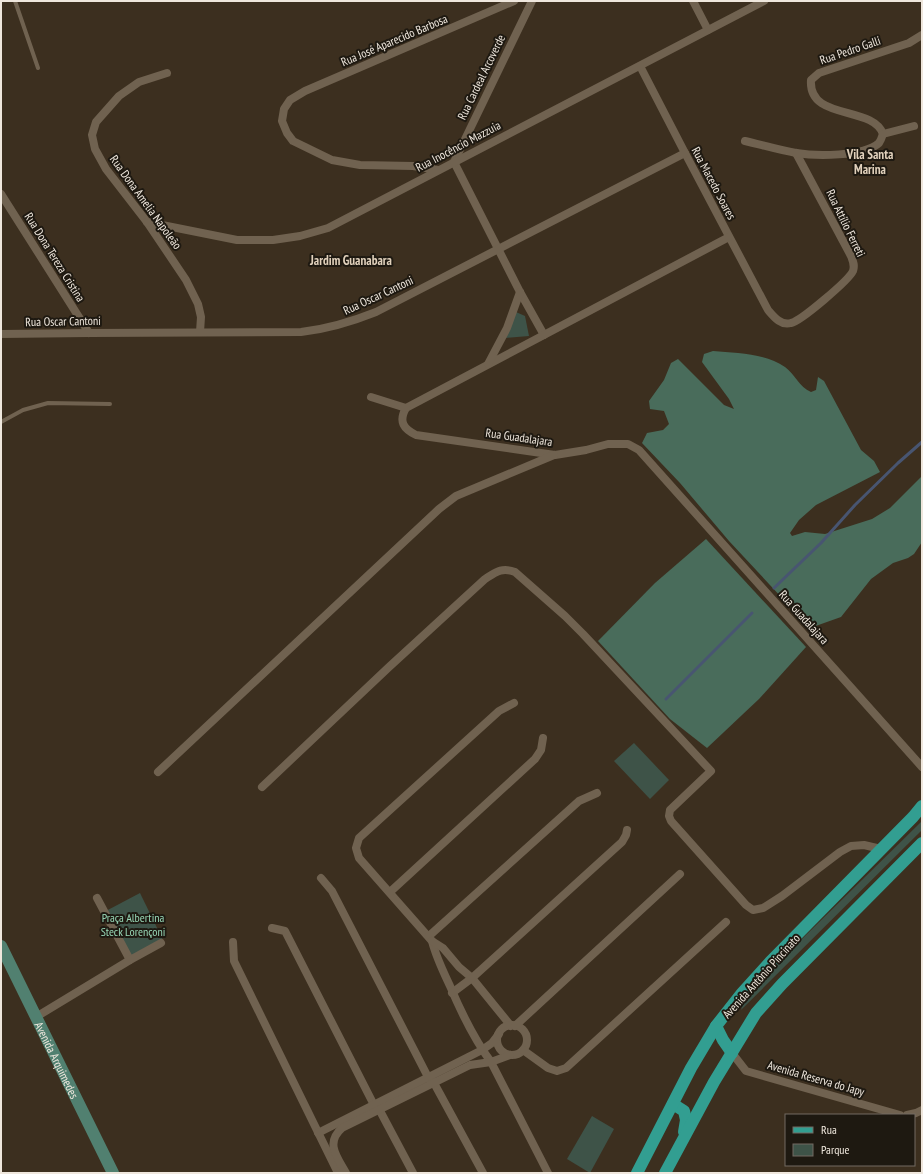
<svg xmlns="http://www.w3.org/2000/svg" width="923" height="1174" font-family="'PT Sans Narrow',sans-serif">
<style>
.green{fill:#3e5348}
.forest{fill:#496c5b}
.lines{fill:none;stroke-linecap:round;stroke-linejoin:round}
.stream{stroke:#485571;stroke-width:3}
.lane{stroke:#706250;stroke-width:4}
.street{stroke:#706250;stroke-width:8}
.secondary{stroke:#518070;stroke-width:12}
.primary{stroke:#329e91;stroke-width:12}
.labels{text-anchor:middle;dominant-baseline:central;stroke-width:4;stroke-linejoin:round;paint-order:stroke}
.street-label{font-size:12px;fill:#efe7dd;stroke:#1e1911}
.park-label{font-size:12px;fill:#98d8b7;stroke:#1e1911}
.neighbourhood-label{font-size:13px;font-weight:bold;fill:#e1d1bc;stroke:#1e1911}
</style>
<rect width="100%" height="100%" fill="#3c2f1f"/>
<g class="green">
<path d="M516,312L525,316L529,336L505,338Z"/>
<path d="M634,743L669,780L650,799L614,761Z"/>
<path d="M922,821V830L741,1010L746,994Z"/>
<path d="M140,893L163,940L130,960L104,912Z"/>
<path d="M592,1116L614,1129L590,1173L567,1159Z"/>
</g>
<g class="forest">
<path d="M713,351C736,353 765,353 785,367C795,374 799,387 811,392L816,390L818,377L824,381L861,450L874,461L880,472L816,505L799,520L790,533L792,536L805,532L825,534L872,519L890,508L922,476V542L914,554L908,558L893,563L871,579L841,617L810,628L729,541L680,483L642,443L647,433L663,430L669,424L664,411L650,409L649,401L664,380L671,363L678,359L724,405L734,409L729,399L702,362L704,354Z"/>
<path d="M706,539L806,647L759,699L707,748L670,719L598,641L655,583Z"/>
</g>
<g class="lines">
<g class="stream">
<path d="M774,588L821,543L855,505L898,463L922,442"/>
<path d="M666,699L752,613"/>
</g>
<g class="lane">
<path d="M15,1L38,68"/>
<path d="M1,422L23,410L48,403L110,404"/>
</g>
<g class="street">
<path d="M532,1L454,162L520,292L544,335"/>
<path d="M693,1L708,30"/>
<path d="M640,66L685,153L768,310C774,317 781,326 791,323C801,321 849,280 853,271C855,265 853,261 851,256L796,153"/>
<path d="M167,73L139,82L119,96L96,122L92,135L95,149L106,169L147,222L186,280L198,304L201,317L200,332"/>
<path d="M883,134C873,105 808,121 811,80L819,73L909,43L922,35"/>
<path d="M745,141C762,145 779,150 796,153C815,156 864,157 879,143C881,140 882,137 883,134L914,126"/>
<path d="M438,170L413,166L360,165L332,160L293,141L287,133L282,121L284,109L290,100L305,91L514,1"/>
<path d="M1,194L89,333"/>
<path d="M147,222L237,240H273L300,236L328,228L764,1"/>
<path d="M729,237L406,408C398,422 404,429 416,435L555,455L586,450L608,444H628L639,450L922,767"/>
<path d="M1,334L89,333L301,332C328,329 351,322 376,312L685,153"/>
<path d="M488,364L507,328L520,292"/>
<path d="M371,397L406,408"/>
<path d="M514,703L499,711L359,838L356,848L359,858L432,941C436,957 443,971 450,986C461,1012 474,1039 491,1062L548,1173"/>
<path d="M158,772L439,509L456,496L554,455"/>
<path d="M262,787L389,667L485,579C496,572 502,567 515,572L565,616L583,634L711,771L670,810L669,816L671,821L746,905L753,910L763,908L782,896L840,852L851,846L864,845L881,849"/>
<path d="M321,878L332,891L428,1077L434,1083L483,1173"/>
<path d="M390,892L535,759L541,750L543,738"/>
<path d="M97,898L130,960"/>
<path d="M272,928L285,931L374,1105L379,1109L413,1173"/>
<path d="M429,936L579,801L597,793"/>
<path d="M432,941L443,948L459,967L472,978L511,1026"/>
<path d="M233,942L234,961L338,1173"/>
<path d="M452,993L472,978L622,842L626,835L627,830"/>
<path d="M36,1017L130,960L161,943"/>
<circle cx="512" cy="1040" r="15"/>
<path d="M515,1026L680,874"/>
<path d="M523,1050L548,1068L557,1071L566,1068L726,922"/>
<path d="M732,1053L746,1071L900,1115"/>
<path d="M907,1115L916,1113L922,1110"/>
<path d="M318,1133L482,1050L492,1043L499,1034"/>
<path d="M346,1173C337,1157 325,1143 342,1128L470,1065L491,1062L510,1055"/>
</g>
<path class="secondary" id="s1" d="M1,946L113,1173"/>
<g class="primary">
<path d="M716,1026L723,1040L732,1053"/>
<path d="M673,1104L684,1111L686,1120L684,1132"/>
<path d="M637,1173L691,1068L716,1026L742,993L770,962L913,817L922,806"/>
<path d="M665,1173L714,1082L756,1013L782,984L922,843"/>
</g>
</g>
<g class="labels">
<g class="street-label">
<text transform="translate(394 40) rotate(-23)">Rua José Aparecido Barbosa</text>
<text transform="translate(850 50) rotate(-19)">Rua Pedro Galli</text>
<text transform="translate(481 77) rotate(-64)">Rua Cardeal Arcoverde</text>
<text transform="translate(458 146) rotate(-28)">Rua Inocêncio Mazzuia</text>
<text transform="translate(714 183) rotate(62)">Rua Macedo Soares</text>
<text transform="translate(146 202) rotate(54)">Rua Dona Amelia Napoleão</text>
<text transform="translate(846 223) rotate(64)">Rua Attílio Ferreti</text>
<text transform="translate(55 257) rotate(58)">Rua Dona Tereza Cristina</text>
<text transform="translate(378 295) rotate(-25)">Rua Oscar Cantoni</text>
<text transform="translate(63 321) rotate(-1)">Rua Oscar Cantoni</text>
<text transform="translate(519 437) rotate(8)">Rua Guadalajara</text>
<text transform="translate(804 617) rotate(48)">Rua Guadalajara</text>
<text transform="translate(761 976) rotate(-48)">Avenida Antônio Pincinato</text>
<text stroke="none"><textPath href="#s1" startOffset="127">Avenida Arquimedes</textPath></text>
<text transform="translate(816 1078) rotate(16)">Avenida Reserva do Japy</text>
</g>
<g class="park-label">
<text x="133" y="917">Praça Albertina<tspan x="133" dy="14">Steck Lorençoni</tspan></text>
</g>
<g class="neighbourhood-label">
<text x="870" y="154">Vila Santa<tspan x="870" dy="15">Marina</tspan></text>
<text x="351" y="260">Jardim Guanabara</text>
</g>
</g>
<rect width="923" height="1174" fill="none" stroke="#efe7dd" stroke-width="4"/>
<rect x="785" y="1114" width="130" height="52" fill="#1e1911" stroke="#726b63"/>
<rect x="793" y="1127" width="20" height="6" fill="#329e91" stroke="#726b63"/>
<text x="821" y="1134" font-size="12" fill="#efe7dd">Rua</text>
<rect x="793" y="1144" width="20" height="12" fill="#3e5348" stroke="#726b63"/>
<text x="821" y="1154" font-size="12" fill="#efe7dd">Parque</text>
</svg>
